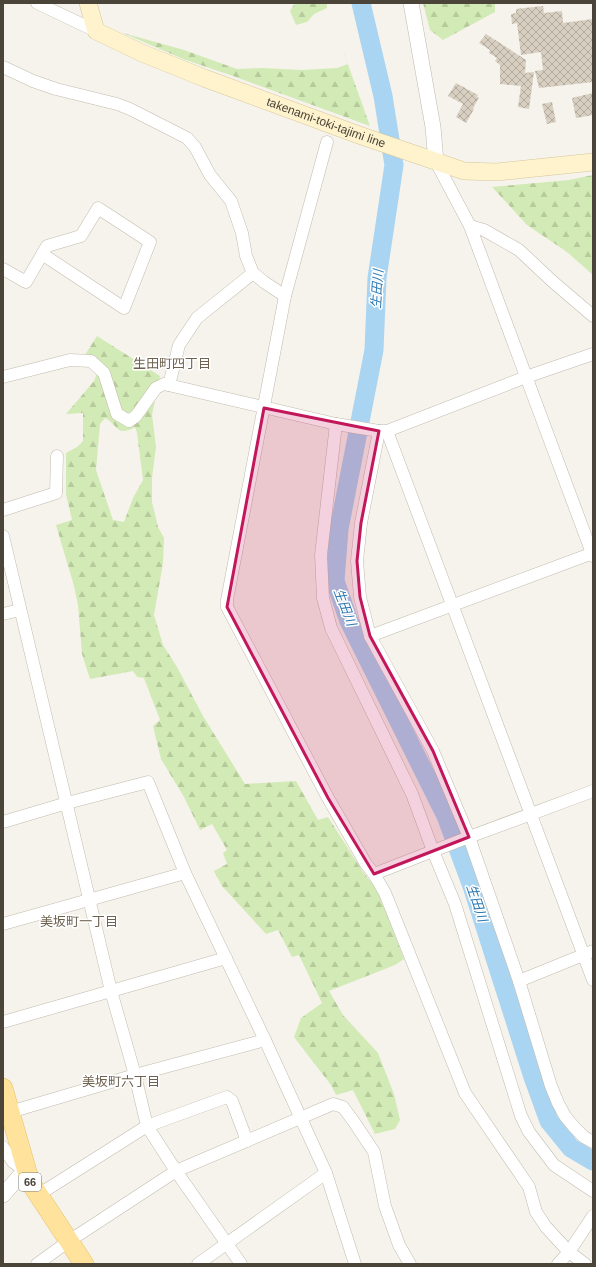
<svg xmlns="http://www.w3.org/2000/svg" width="596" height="1267" font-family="Helvetica,'Noto Sans JP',sans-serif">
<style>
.forest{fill:url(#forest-firs);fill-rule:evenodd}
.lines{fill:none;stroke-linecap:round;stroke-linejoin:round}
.river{stroke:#a9d4f2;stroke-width:19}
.building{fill:url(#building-cross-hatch)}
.minor-casing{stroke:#c2bbae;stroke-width:13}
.tertiary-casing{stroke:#c2bbae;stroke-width:16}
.secondary-casing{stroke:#d6c79b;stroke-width:18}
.primary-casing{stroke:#e6c16a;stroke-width:20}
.minor{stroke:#fff;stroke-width:12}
.tertiary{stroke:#fff;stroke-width:15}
.secondary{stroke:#fff3cd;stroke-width:17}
.primary{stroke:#ffe39c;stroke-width:19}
.marked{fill:#c2185b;fill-opacity:0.2;stroke:#c2185b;stroke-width:3;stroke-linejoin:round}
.labels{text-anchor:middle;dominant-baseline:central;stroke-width:3;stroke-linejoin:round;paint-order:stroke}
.shield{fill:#fff;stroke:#817c74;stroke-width:1}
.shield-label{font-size:11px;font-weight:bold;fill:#4b4439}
.street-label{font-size:12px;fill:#4b4439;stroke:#fff}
.water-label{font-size:13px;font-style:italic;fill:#2e7ab2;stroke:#fff}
.neighbourhood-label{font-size:13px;fill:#6e6250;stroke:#fff}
</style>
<defs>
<pattern id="forest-firs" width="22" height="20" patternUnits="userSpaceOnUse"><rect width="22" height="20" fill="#d2eab5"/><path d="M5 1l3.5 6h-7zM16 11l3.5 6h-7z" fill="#b6ca9c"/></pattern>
<pattern id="building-cross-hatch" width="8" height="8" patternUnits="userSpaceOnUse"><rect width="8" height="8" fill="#d8cfc1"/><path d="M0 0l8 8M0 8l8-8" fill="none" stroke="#b1aa9e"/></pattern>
</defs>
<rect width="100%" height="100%" fill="#f6f3ec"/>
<g class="forest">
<path d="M295,3H327V8C342,47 356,87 370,126L233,76L183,59L123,33L184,50L237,69L262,68L301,70L337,68L348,64L327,8L314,14L307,22L296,25L290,11Z"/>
<path d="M423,3H495V12L443,40L430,30Z"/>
<path d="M593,175V275L567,252L527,225L492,187L569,180Z"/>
<path d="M97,336L160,376L152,415L156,447L152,478V502L158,527L164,538L163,563L154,615L163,645L177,667L203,716L245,784L296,781L318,820L328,817L363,872L378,891L404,959L395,965L329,991L343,1015L378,1053L394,1094L400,1120L395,1129L375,1134L353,1090L336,1095L331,1085L294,1037L301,1018L322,1003L299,955L292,957L278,930L266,934L222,886L214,871L227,864L223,853L227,850L212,824L200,830L184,797L161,759L153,726L160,720L144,678L137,677L133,671L90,679L82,654L78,605L74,586L56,525L72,520L66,494V453L77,447L83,441V413L66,414L94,381L98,371L80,363ZM105,418C118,424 116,438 135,427L137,433L143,480L133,498L124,522L113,520L96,470L100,424Z"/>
</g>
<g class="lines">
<path class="river" d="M361,3L383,96L394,165L377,278L374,350L339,529L335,581L349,621L446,816L473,889L533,1077L549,1121L571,1148L593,1161"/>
</g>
<g class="building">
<path d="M543,6L544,13L562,11L563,23L593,19V82L539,88L535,71L543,70L541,52L521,55L517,23L512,24L511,14L516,13V9Z"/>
<path d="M486,34L526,60L525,73L534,72L529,109L518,107L521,86L500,84V65L495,61L497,58L489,53L490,50L479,43Z"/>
<path d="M456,83L478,95L477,97L479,98L473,108L474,109L466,123L456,117L463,104L448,96Z"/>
<path d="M593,93V115L576,118L572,98Z"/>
<path d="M552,102L556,122L547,124L542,104Z"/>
</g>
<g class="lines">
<g class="minor-casing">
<g id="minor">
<path d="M37,3L96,31"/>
<path d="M3,67L33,81L56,89L117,104L130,109L187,138L195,147L210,175L231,201L242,233L246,256L253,273L264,282L285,296"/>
<path d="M327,142L285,296L227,600V607L328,798L366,864L374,874L385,893L465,1093L529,1187L536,1212L546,1227L569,1252L585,1264"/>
<path d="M436,162L470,226L593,556"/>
<path d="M470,226L484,230L519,250L552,281L593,316"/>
<path d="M3,269L26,282L47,246L81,236L98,208L150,242L124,308L42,254"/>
<path d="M3,377L70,360L91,361L104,373L117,414L129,421L136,416L156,388L164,384L336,424L379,431H387L526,377L593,354"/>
<path d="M169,385L179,345L197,318L253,273"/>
<path d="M336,424L321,555L323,598L331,628L412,794L433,851L455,904L521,1116L529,1132L554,1165L593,1191"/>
<path d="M379,431L361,523L357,561L360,597L370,636L433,751L469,837L519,981L551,1086L558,1103L565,1116L574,1127L584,1137L593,1142"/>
<path d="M387,431L593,980"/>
<path d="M3,510L56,493L57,456"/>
<path d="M3,536L111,991L135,1075L147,1126L176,1171L241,1264"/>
<path d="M3,614L20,610"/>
<path d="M370,636L593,553"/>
<path d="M3,822L67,803L148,782L185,873L265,1040L326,1173L355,1264"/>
<path d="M374,874L469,837L593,791"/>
<path d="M3,924L185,873"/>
<path d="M519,981L593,951"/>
<path d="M3,1022L226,958"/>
<path d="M5,1115L10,1112L135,1075L265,1040"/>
<path d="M3,1147L13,1162L25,1170"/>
<path d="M38,1195L147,1126L227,1097L232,1101L247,1141"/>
<path d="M37,1264L69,1241L176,1171L333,1104L343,1107L354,1122L374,1152L385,1206L399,1245L410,1264"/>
<path d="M198,1264L326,1173"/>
<path d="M558,1264L569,1252L593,1216"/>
</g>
</g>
<g class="tertiary-casing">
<g id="tertiary">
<path d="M411,3L433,127L436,162"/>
<path d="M3,1195L25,1170"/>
</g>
</g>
<g class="secondary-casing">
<g id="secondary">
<path id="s1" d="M88,3L96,31L142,53L204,78L359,135L464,171L497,172L593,162"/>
</g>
</g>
<g class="primary-casing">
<path id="primary" d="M3,1088L30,1182L84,1264"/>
</g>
<use href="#minor" class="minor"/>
<use href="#tertiary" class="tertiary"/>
<use href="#secondary" class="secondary"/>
<use href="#primary" class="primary"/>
</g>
<path class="marked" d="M264,408L379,431L361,523L357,561L360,597L370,636L433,751L469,837L374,874L328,798L227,607Z"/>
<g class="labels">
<rect class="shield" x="19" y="1173" width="22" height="18" rx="3"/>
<g class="shield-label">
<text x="30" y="1182">66</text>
</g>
<g class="street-label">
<text stroke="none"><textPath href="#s1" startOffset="277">takenami-toki-tajimi line</textPath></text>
</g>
<g class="water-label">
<text transform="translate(377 289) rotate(-86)">生田川</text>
<text transform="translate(345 607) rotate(69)">生田川</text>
<text transform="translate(477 903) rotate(71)">生田川</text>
</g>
<g class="neighbourhood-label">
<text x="172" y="363">生田町四丁目</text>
<text x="79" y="921">美坂町一丁目</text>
<text x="121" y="1081">美坂町六丁目</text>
</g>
</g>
<rect width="596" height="1267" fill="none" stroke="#4b4439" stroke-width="8"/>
</svg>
